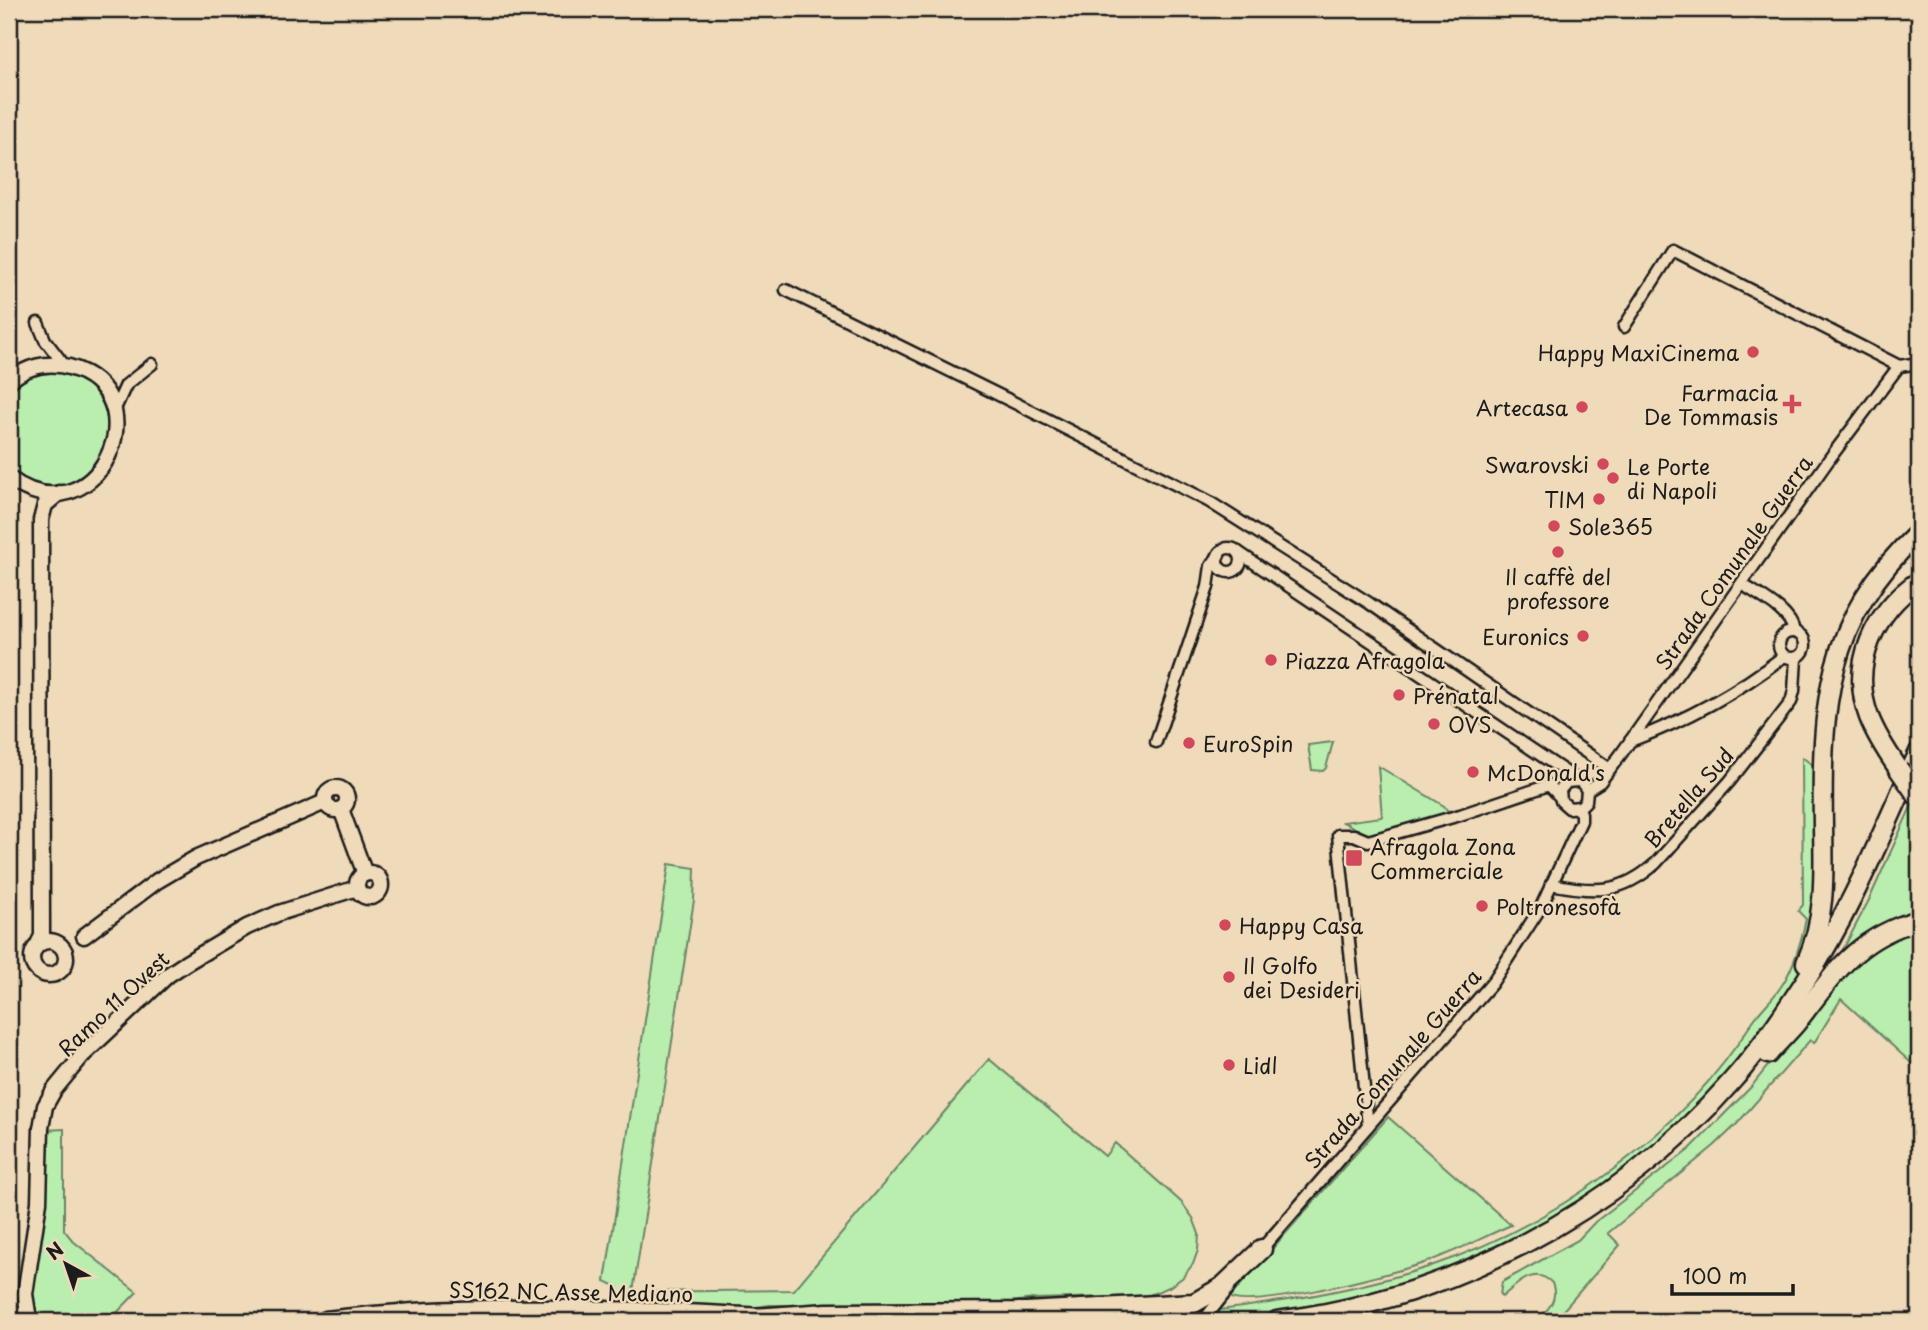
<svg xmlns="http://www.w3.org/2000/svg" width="1928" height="1330" font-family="'Playpen Sans',sans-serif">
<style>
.green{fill:#b9eeaf;stroke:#6a8566;stroke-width:2}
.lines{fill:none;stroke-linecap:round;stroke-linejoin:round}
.street-casing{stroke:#1c1c1c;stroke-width:15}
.secondary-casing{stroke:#1c1c1c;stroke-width:19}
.highway-casing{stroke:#1c1c1c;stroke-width:23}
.street{stroke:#efdab9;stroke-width:10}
.secondary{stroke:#efdab9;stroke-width:14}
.highway{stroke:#efdab9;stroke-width:18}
.highway-bridge-casing{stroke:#1c1c1c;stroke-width:23;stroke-linecap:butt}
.highway-bridge{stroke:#efdab9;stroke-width:18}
.poi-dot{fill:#d1495b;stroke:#efdab9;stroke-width:2.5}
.labels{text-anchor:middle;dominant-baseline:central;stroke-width:5;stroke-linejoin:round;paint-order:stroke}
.poi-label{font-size:21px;fill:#1c1c1c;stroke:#efdab9;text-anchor:start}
.street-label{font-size:21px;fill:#1c1c1c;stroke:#efdab9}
</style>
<rect width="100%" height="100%" fill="#efdab9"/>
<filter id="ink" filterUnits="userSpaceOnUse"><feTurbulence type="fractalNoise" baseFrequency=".0143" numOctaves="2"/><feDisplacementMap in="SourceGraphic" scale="14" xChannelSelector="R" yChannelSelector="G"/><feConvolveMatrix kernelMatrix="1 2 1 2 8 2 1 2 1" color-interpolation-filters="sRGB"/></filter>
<g filter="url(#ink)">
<g class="green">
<path d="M42,371C48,371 57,370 63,371C129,389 120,485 53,486C36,486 20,479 9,468V389L16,381Z"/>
<path d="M1333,742L1326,768L1323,771L1312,770L1308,745Z"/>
<path d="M1802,757L1819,770L1820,840L1809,952L1794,984L1750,1047L1682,1125L1591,1198L1470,1264L1339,1305L1256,1319L1213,1321L1220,1310C1290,1301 1360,1289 1428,1267C1554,1225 1682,1135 1753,1021C1761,1009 1772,1000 1780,988C1794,969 1801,942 1806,919L1798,911L1803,905Z"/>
<path d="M1378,766L1444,806L1450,814L1372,837L1343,822L1382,817Z"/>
<path d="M1914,800L1919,808V916L1837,961L1869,900Z"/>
<path d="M669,864L695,868L694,900L633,1292L794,1290L989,1059L1105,1156L1115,1143L1181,1202L1193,1218L1199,1234L1198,1250L1193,1264L1182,1278L1169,1287L1147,1296L1033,1299L974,1307L770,1305L736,1310L617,1303L618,1287L605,1281Z"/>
<path d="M1919,924V1070L1841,999L1814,1043L1810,1040L1736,1125L1714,1146L1608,1233L1620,1245L1554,1321H1537C1548,1309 1559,1300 1552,1283C1535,1265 1517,1284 1502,1297L1500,1295L1502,1282L1578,1240L1595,1222L1690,1149L1751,1087L1798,1028L1866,949Z"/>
<path d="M1388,1117L1511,1225C1481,1238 1452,1254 1421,1264C1393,1273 1249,1311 1230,1297Z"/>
<path d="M64,1129V1230L73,1241L137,1292L109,1321H42L32,1312L30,1302L44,1207L46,1130Z"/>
</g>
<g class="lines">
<g class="street-casing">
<g id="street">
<path d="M786,290L1023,407L1208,501L1369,603L1610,769"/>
<path d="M38,323L45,340L65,366"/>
<path d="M1624,327L1673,250L1899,366"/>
<path d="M1899,366L1919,363"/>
<path d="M114,411L126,385L152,364"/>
<circle cx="1229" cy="560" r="12"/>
<path d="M1238,552L1582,783L1587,790L1586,801L1580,807L1569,808L1561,801L1560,790L1567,782L1578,781"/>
<path d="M1742,584C1758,595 1792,612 1794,632"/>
<circle cx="1792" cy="645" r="13"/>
<path d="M1630,741C1684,721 1738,692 1784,656"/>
<path d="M1156,742L1208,587L1211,566L1219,555"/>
<path d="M1587,790L1600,782L1621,754L1830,458L1899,366"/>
<path d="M1551,884C1595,893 1622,894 1656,863L1730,781L1791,702L1794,691L1796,658"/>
<path d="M1368,1126L1338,835H1354L1368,841L1460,815L1549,785L1560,797"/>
<path d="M1259,1252L1492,983L1541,907L1581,821V813L1576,808"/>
<path d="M1203,1321L1229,1288"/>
</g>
</g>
<g class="secondary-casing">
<g id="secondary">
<path d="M9,381C26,367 47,361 69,367C165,394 96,543 9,478"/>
<circle cx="336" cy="799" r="11"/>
<path d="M341,809L365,874"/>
<circle cx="369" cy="885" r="12"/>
<path d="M84,936L157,881L196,858L325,802"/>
<circle cx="49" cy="958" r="17"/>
<path d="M37,946L42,936L41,520L45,505L59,493"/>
<path d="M9,1316L21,1315L33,1321"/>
<path d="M29,1319L25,1294L39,1202L41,1128L45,1106L54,1090L82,1056L168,975L186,963L247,927L279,913L357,888"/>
</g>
</g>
<g class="highway-casing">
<g id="highway">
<path d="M1898,768C1887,752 1876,735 1869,717C1849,664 1875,611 1919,581"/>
<path d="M1806,963C1826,919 1824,874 1823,827C1821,706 1825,620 1919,532"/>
<path d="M1768,1054C1777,1043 1788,1033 1797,1022C1835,973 1855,938 1919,920"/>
<path d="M754,1318L827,1313L1026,1312L1194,1303L1222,1287L1262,1249"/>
<path d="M326,1321C471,1303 617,1310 763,1318"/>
<path d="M1277,1321C1450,1299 1616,1214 1731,1082C1759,1051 1783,1015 1806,980C1852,909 1884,828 1919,752"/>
</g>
</g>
<use href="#street" class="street"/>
<use href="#secondary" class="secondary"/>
<use href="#highway" class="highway"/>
<g class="highway-bridge-casing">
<path id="highway-bridge" d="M1898,768L1919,798"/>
</g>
<use href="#highway-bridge" class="highway-bridge"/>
</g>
</g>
<g class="poi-dot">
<circle cx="1753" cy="352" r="7"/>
<path d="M1788.5 393.5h7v7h7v7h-7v7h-7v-7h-7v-7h7z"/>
<circle cx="1582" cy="407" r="7"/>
<circle cx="1603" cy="464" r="7"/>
<circle cx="1613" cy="478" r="7"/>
<circle cx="1599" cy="499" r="7"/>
<circle cx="1554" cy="526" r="7"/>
<circle cx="1558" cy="552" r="7"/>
<circle cx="1583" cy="636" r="7"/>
<circle cx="1271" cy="660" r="7"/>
<circle cx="1399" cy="695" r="7"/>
<circle cx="1434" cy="724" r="7"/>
<circle cx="1189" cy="743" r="7"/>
<circle cx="1473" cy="772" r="7"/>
<rect x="1345" y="849" width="18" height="18" rx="3.5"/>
<circle cx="1482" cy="906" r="7"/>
<circle cx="1225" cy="925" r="7"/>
<circle cx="1229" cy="977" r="7"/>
<circle cx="1229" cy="1065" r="7"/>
</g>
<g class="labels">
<g class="poi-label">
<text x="1739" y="352" text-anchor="end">Happy MaxiCinema</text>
<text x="1778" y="392" text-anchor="end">Farmacia<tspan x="1778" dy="24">De Tommasis</tspan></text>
<text x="1568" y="407" text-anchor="end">Artecasa</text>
<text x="1589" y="464" text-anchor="end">Swarovski</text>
<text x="1627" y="466">Le Porte<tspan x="1627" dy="24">di Napoli</tspan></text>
<text x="1585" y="499" text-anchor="end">TIM</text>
<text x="1568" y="526">Sole365</text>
<text x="1558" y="576" text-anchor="middle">Il caffè del<tspan x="1558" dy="24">professore</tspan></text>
<text x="1569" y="636" text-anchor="end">Euronics</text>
<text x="1285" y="660">Piazza Afragola</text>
<text x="1413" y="695">Prénatal</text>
<text x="1448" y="724">OVS</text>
<text x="1203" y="743">EuroSpin</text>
<text x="1487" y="772">McDonald's</text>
<text x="1370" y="846">Afragola Zona<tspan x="1370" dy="24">Commerciale</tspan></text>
<text x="1496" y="906">Poltronesofà</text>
<text x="1239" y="925">Happy Casa</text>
<text x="1243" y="965">Il Golfo<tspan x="1243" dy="24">dei Desideri</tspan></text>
<text x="1243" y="1065">Lidl</text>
</g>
<g class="street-label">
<text transform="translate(1733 562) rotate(-55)">Strada Comunale Guerra</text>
<text transform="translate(1688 797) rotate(-49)">Bretella Sud</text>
<text transform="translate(113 1003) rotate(-43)">Ramo 11 Ovest</text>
<text transform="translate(1392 1068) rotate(-49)">Strada Comunale Guerra</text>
<text transform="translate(571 1291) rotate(1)">SS162 NC Asse Mediano</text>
</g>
</g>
<rect width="1928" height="1330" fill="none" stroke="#efdab9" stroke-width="35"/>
<rect x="18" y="18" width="1893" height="1295" fill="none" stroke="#1c1c1c" stroke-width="2.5" filter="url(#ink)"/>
<g transform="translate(66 1264) rotate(320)" stroke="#efdab9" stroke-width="5" paint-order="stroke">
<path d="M0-5L12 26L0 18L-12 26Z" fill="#1c1c1c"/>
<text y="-10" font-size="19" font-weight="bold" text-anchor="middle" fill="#1c1c1c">N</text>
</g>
<path d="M1672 1284v10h121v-10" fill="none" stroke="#1c1c1c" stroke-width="3.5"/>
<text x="1683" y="1284" font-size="21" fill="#1c1c1c" stroke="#efdab9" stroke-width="5" paint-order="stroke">100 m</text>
</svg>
